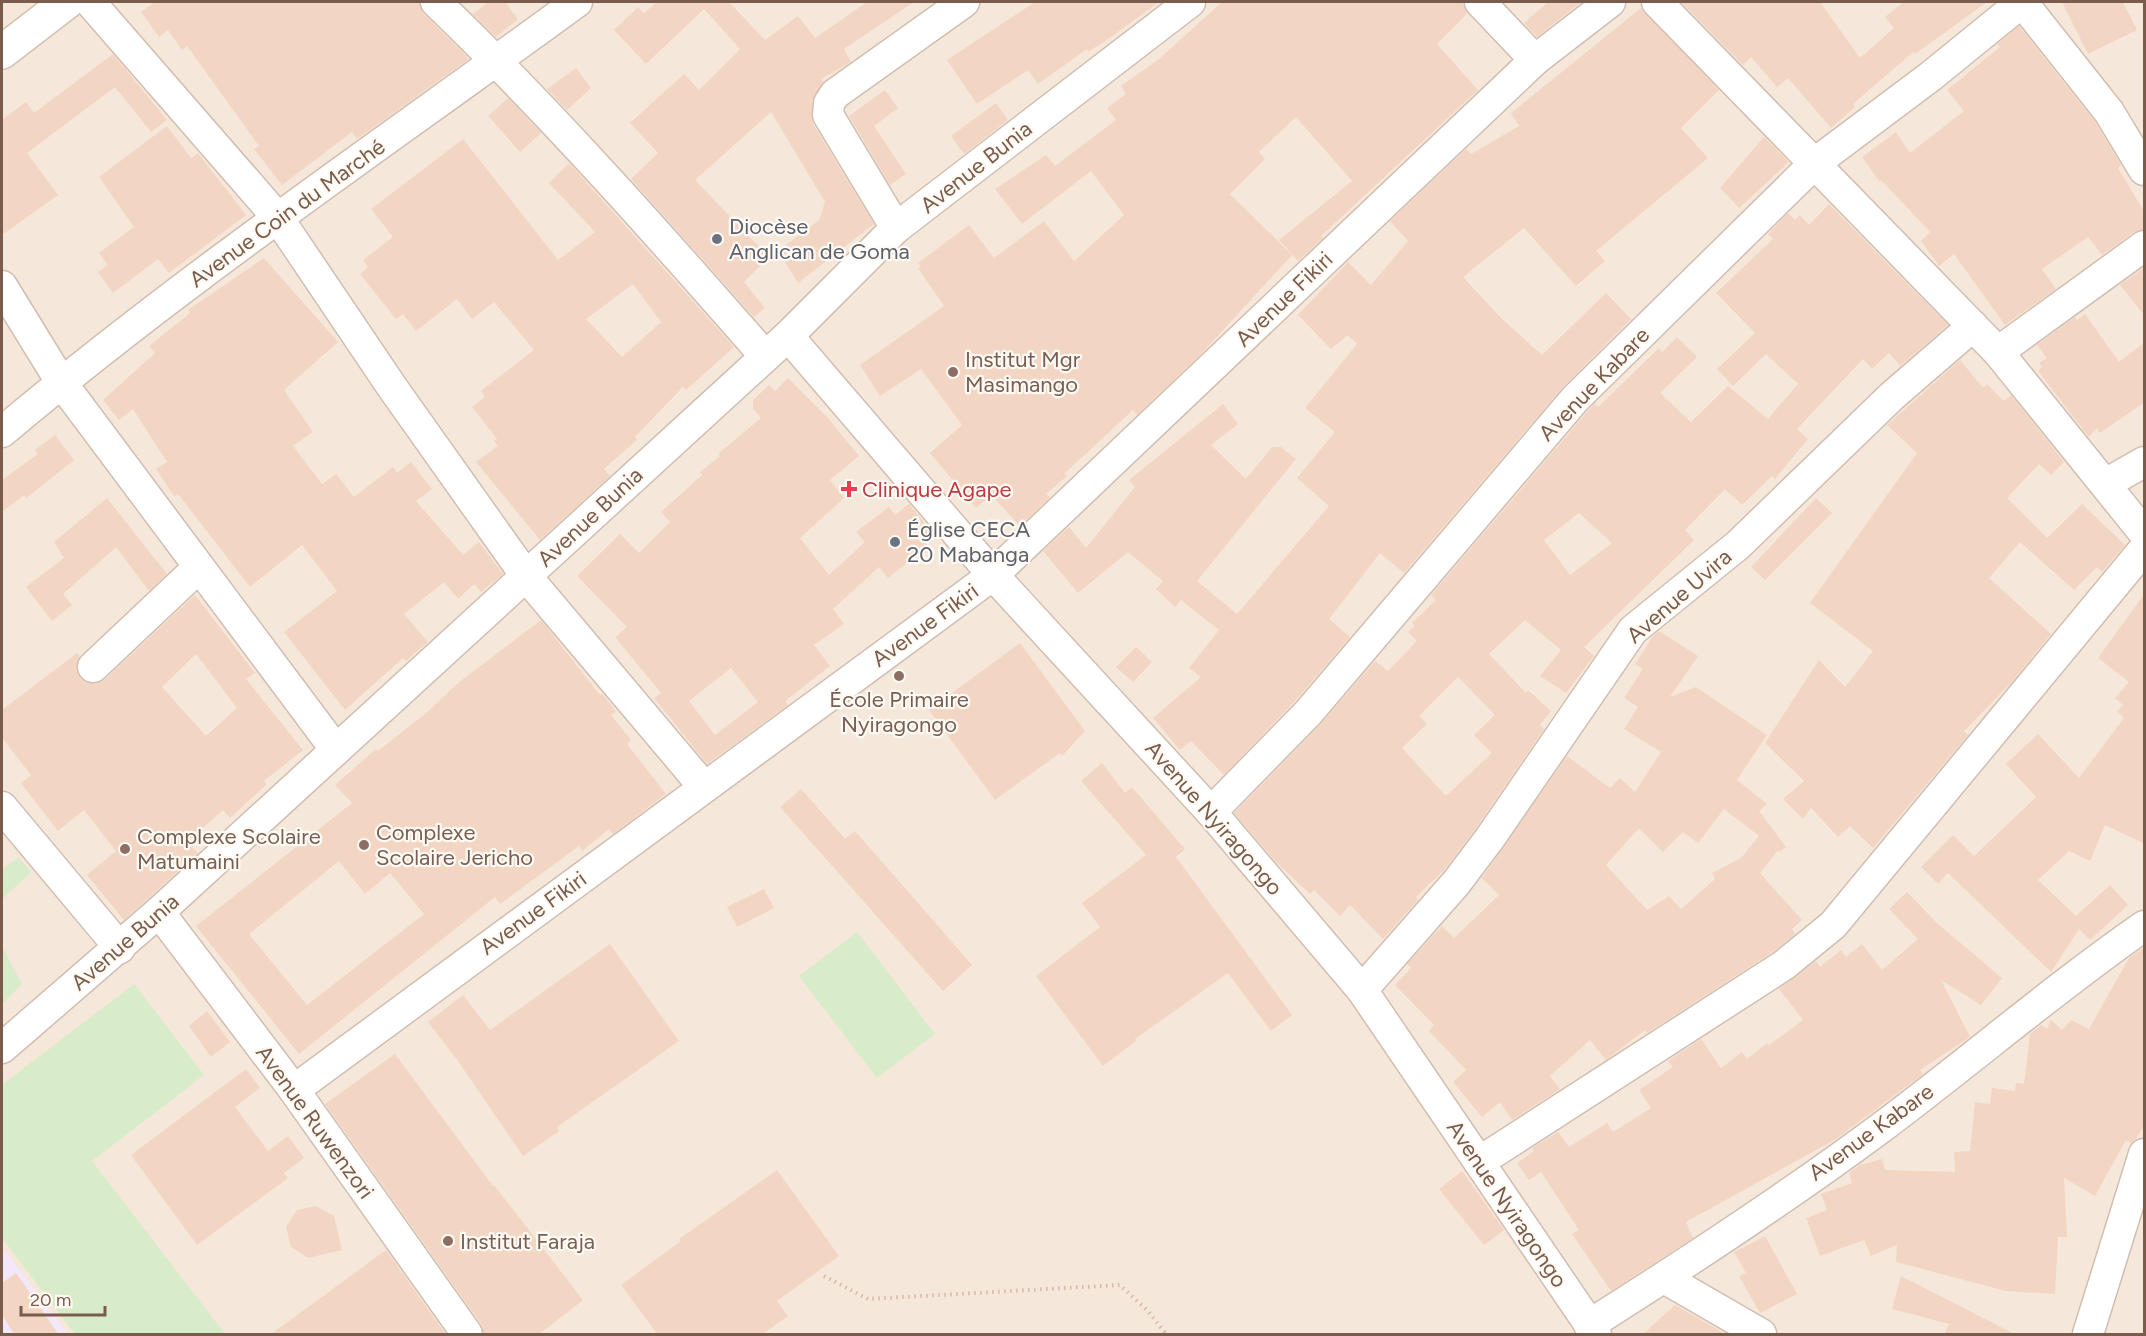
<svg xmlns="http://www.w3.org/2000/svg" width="2146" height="1336" font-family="Figtree,sans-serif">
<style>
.residential{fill:#f5e8da}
.education{fill:#f3e8fa}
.green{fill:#d8ecc9}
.building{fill:#f3d5c3;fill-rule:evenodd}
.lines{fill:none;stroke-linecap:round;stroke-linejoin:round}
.street-casing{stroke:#d1beb0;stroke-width:33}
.secondary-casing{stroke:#d6c0b0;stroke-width:36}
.path{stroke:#d9b8a5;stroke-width:4;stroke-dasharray:1.5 4.5;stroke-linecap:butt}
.street{stroke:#fff;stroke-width:30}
.secondary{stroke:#fff;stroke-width:33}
.worship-dot{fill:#6b7280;stroke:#fffaf3;stroke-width:2}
.education-dot{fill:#8d6e63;stroke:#fffaf3;stroke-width:2}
.health-dot{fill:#e0444e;stroke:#fffaf3;stroke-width:2}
.labels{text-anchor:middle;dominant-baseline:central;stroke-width:4.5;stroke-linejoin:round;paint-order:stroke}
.street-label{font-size:22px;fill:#7a5c4d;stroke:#fffaf3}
.worship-label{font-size:22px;fill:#5b616d;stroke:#fffaf3;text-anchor:start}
.education-label{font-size:22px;fill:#785e54;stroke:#fffaf3;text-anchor:start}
.health-label{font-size:22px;fill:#be3a42;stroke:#fffaf3;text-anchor:start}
</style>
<rect width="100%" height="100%" fill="#fdf6ec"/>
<rect class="residential" x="2" y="2" width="2142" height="1332"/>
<path class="education" d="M2,1251L8,1255L68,1334H2Z"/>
<g class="green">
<path d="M18,857L31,872L2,899V870Z"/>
<path d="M857,932L935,1034L877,1078L799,976Z"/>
<path d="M2,947L22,984L2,1004Z"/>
<path d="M134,984L204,1075L92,1161L225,1334H75L2,1238V1085Z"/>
</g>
<g class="building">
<path d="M155,2H419L424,14L469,59L357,139L352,132L282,185L254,149L259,146L187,46L182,50L168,30L159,37L141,12Z"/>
<path d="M489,2H505L518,19L496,37L473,14Z"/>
<path d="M657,2H729L765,40L798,16L815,38L867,2H914L844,49L851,62L821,79L823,82L812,102L813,124L874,224L798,283L778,251L819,220L825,202L771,112L695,180L769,257L744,282L765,308L754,317L631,179L658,153L630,123L684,74L699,90L740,49L704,9L646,64L614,30L638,7L644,13Z"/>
<path d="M1035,2H1159L1111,37L1088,52L1087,49L1038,84L1028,70L977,104L947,60Z"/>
<path d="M1222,2H1463L1467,14L1437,44L1478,90L1321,236L1323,238L1298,261L1279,240L1352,181L1296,117L1259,152L1265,159L1230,194L1292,255L1201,354L1137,415L1133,410L1065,473L1067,476L1046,494L1050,497L1020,526L991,495L976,508L930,453L962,425L921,369L880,396L860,365L944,306L918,268L921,266L918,263L969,225L994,258L1044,221L1074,261L1124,215L1091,171L1022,224L995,189L1046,155L1055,166L1116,120L1107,108L1126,94L1121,86L1159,59Z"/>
<path d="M1548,2H1581L1537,37L1524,23Z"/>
<path d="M1681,2H1820L1860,58L1894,28L1885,17L1904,2H1987L1915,54L1913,52L1853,104L1855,107L1831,128L1788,78L1777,87L1751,57L1743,65Z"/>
<path d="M2062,2H2123L2137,30L2088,54Z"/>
<path d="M1641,8L1719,90L1681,128L1708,158L1596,251L1605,261L1576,286L1524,228L1463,277L1501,318L1542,355L1606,293L1631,319L1562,388L1404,573L1380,553L1329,619L1350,637L1295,701L1224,775L1191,741L1180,750L1153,718L1201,677L1189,668L1219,630L1181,600L1175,607L1156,589L1163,581L1128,552L1078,593L1043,551L1069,527L1086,548L1135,487L1129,480L1223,404L1238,424L1211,445L1246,479L1272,447H1281L1296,459L1197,581L1237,614L1329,506L1297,478L1335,432L1305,408L1357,344L1348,335L1331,349L1298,315L1348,262L1371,285L1408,241L1390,221L1466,149L1471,154L1519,126L1511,113Z"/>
<path d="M2019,26L2095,122L2121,165L2118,168L2145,213V229L2134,232L2102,255L2088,237L2042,269L2056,289L2005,325L1954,254L1939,266L1921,241L1930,232L1881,180L1879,181L1862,157L1896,132L1910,153L1964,111L1947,90L2000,47L1997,44Z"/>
<path d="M113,54L167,120L151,132L115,87L27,153L58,195L2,235V120L26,102L34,113Z"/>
<path d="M576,68L591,88L567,110L547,89Z"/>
<path d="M885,90L898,108L874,126L906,174L890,185L849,116Z"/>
<path d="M508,98L541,133L520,152L488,116Z"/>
<path d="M996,103L1008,120L964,154L951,136Z"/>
<path d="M167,126L191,158L198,153L246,215L169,273L158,259L113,293L98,272L108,265L99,253L134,227L99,177Z"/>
<path d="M1764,137L1789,162L1739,208L1720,188Z"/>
<path d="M463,139L558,260L595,232L549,183L569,163L734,347L686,390L683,387L635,437L637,440L604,469L610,476L540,540L476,462L498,446L494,441L497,439L472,407L485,397L481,391L534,350L494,302L472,319L457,299L416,331L403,314L396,319L360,274L368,267L363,260L393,237L371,209ZM633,284L661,322L622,357L586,319Z"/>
<path d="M1829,204L1948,325L1900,366L1889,353L1872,369L1863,359L1797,429L1808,439L1775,479L1772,476L1742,505L1725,489L1685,530L1694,540L1584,647L1594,656L1566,693L1540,676L1561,650L1525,620L1489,654L1526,693L1528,690L1551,711L1540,725L1544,729L1476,828L1445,869L1416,897L1418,900L1383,939L1350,905L1340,916L1314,890L1310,894L1276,862L1234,813L1320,725L1375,661L1388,671L1417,641L1408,632L1415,626L1412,623L1436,600L1431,595L1588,411L1594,404L1598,407L1659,348L1662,352L1677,337L1697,357L1660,393L1691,422L1728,386L1768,419L1798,384L1766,354L1733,386L1717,369L1755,333L1716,293L1773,239L1768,234L1788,213L1795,220L1800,215L1809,225ZM1579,513L1612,543L1570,575L1544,540ZM1458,677L1495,715L1474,735L1492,753L1446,796L1402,748L1427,724L1419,716Z"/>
<path d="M264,258L338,342L284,390L313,432L293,446L322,484L336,474L354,497L393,467L397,473L411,462L432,489L416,501L463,555L479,542L503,574L481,592L474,584L458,599L444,582L404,614L428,642L406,661L403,658L345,710L284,632L337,591L302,545L250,587L178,494L174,496L156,469L167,462L133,409L119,420L103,400L155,353L149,346L190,313L188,310Z"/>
<path d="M2145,267V316L2120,285Z"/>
<path d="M2085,314L2119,362L2145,342V402L2100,433L2097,428L2089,437L2038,371L2042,367L2039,363L2047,358L2037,345L2075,317L2077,320Z"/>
<path d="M1960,360L1983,388L1987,384L2004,401L2011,395L2064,462L2051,475L2039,464L2007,498L2047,538L2082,504L2125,545L2102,572L2097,567L2074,590L2020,542L1989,578L2051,634L2010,684L1964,731L1968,735L1873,848L1850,826L1838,837L1811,808L1803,819L1783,799L1804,781L1765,743L1819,660L1845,687L1873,651L1810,603L1917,453L1887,425Z"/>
<path d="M788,378L828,418L859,456L830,480L844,498L800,538L829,575L865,542L856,532L889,507L895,515L909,504L931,531L922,538L928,546L888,578L879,567L833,609L844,624L814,645L830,666L785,701L788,705L707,764L654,698L661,693L615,637L627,627L577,576L620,534L639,553L670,522L661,512L702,475L700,472L720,456L719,453L761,418L753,409V400L769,385L775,391ZM731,668L758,702L715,735L689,701Z"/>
<path d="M55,435L74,460L26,498L24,495L2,512V480L38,454L35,450Z"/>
<path d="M107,498L167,574L149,591L116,547L63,594L72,605L52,621L26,587L64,558L54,542Z"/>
<path d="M1816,498L1832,513L1765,580L1751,567Z"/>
<path d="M2145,593V844L2105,825L2090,861L2069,851L2038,880L2076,916L2110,885L2128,905L2090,940L2079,929L2051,972L1948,873L1938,884L1921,867L1953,835L1974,856L2036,797L2006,764L2038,734L2079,778L2124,718L2117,711L2123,705L2115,698L2129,682L2098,658Z"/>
<path d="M195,595L255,673L246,679L303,750L264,781L267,784L230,818L223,810L187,842L198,853L124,920L87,875L116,851L84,810L58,831L21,783L31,775L2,738V710L77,653L80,656L76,670L81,679L96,684L104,680ZM196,654L237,708L206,736L162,687Z"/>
<path d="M541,620L600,695L602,693L616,712L611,715L631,740L627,744L666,794L613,834L609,829L582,851L579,846L500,904L495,897L299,1054L196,926L352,803L335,785L376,749L378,751L425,714L458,683ZM339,861L365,894L390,873L424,914L307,1005L249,934Z"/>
<path d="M1659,631L1698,656L1670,697L1696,687L1767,735L1737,780L1767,804L1759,811L1786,847L1780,852L1778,850L1760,873L1802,920L1792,929L1795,934L1774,951L1647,1033L1645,1030L1606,1060L1590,1040L1550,1076L1560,1089L1512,1120L1500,1102L1482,1117L1453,1082L1466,1070L1429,1031L1434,1025L1395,985L1411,968L1407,964L1442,926L1454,938L1499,895L1482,878L1567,756L1610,788L1620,778L1635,792L1661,752L1624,729L1638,707L1624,698L1643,669L1635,664L1653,636ZM1724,809L1759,836L1741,858L1712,873L1715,879L1681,909L1669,896L1647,910L1606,865L1639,828L1663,852L1683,832L1698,843Z"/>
<path d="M1020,643L1085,731L1062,756L1060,753L995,800L929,710Z"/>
<path d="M1136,647L1152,662L1133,682L1116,667Z"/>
<path d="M1102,763L1125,793L1132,787L1185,849L1176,857L1292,1015L1271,1031L1228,973L1135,1039L1136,1041L1103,1066L1036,976L1100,927L1082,903L1146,855L1081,781Z"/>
<path d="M801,789L845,839L855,831L972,965L943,991L780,807Z"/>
<path d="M764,889L774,908L737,927L727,907Z"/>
<path d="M1907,892L1938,924L2002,978L1981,1005L1941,980L1970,1037L1920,1070L1923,1074L1836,1139L1686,1222L1693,1238L1611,1291L1572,1234L1579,1230L1541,1172L1529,1180L1517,1163L1534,1151L1532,1148L1558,1132L1569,1147L1607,1123L1613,1132L1651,1108L1639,1090L1673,1067L1668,1061L1701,1039L1721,1068L1742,1052L1747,1059L1767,1043L1769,1045L1803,1020L1779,989L1816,961L1820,967L1841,950L1846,957L1862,944L1882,970L1918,939L1889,909Z"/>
<path d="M610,944L679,1041L557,1127L559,1131L523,1156L458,1061L428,1022L463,995L490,1030Z"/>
<path d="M2145,947V1123L2136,1139L2131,1143L2126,1140L2095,1196L2064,1178L2067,1237H2058L2055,1294L2006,1291L1896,1262L1897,1245L1871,1256L1864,1240L1820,1256L1806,1218L1827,1210L1821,1194L1852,1183L1849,1173L1860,1165L1882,1159L1885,1170L1955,1172L1954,1152L1970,1151L1975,1102L1990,1104L1992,1088L2015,1091L2016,1083L2024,1084L2030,1034L2041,1025L2047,1029L2051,1020L2062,1030L2071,1020L2089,1029L2129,958Z"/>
<path d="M207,1011L230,1042L211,1057L189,1026Z"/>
<path d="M395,1054L493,1186L494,1185L583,1300L538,1335H484L481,1324L325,1104Z"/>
<path d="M246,1069L260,1088L235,1107L268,1151L288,1136L304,1158L284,1173L288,1178L197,1245L131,1155Z"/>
<path d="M777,1170L839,1256L777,1301L788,1316L761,1335H658L621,1285L681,1241L679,1239Z"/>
<path d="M1462,1171L1504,1230L1484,1245L1439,1189Z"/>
<path d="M316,1206L334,1216L342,1250L308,1258L291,1247L286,1227L297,1210Z"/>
<path d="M1765,1236L1797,1294L1760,1313L1739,1276L1746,1273L1734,1252Z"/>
<path d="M386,1250L446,1335H270Z"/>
<path d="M16,1273L59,1335H15L2,1315V1283Z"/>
<path d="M1901,1276L1958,1305L2016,1335H1944L1949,1324L1892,1309Z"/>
<path d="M1675,1305L1727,1335H1642Z"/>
</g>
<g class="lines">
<g class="street-casing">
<g id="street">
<path d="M90,2L278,218L392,387L526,576L704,787"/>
<path d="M436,2C552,114 659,235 765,356"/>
<path d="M1480,2L1535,60"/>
<path d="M1657,2L1998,352L2144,533"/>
<path d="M2022,2L2109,112L2144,170"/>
<path d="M896,228L828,115L829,103L835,94L964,2"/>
<path d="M2,286L61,382L336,750"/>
<path d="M788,336L993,575L1211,812L1362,990L1596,1334"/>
<path d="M1998,352L2144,246"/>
<path d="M2,432C185,278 384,143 577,2"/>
<path d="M2107,483L2144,462"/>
<path d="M93,667L199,567"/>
<path d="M2,807L120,948"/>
<path d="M1211,812L1308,713L1575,399L1815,163L1931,76L2022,2"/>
<path d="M159,912L294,1090L467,1334"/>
<path d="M1362,990L1456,883L1490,838L1633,630L1738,545L1892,396L1973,326"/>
<path d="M2,1048L159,912L788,336L896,228L1190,2"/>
<path d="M294,1090L993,575L1535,60L1610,2"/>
<path d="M1479,1162L1784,965L1833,925L2144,549"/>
<path d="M1664,1278L1761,1334"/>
<path d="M1589,1325C1687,1263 1785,1199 1878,1130C1968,1063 2052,990 2144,926"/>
<path d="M2088,1334L2144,1154"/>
</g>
</g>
<g class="secondary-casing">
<path id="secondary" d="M2,52L67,2"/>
</g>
<path class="path" d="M824,1276L868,1299L1120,1285L1147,1310L1166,1334"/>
<use href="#street" class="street"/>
<use href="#secondary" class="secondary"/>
</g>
<g class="worship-dot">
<circle cx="717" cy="239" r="6"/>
<circle cx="895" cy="542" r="6"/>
</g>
<g class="education-dot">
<circle cx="953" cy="372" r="6"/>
<circle cx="899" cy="676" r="6"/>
<circle cx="364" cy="845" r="6"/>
<circle cx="125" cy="849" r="6"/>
<circle cx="448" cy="1241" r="6"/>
</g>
<path class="health-dot" d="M846 480h6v6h6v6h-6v6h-6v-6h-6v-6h6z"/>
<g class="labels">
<g class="street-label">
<text transform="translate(976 167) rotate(-38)">Avenue Bunia</text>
<text transform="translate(287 213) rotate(-36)">Avenue Coin du Marché</text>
<text transform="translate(1284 299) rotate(-44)">Avenue Fikiri</text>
<text transform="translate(1594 384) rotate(-46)">Avenue Kabare</text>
<text transform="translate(590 517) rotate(-43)">Avenue Bunia</text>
<text transform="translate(1679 596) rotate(-41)">Avenue Uvira</text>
<text transform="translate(925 625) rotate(-36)">Avenue Fikiri</text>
<text transform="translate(1214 818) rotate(49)">Avenue Nyiragongo</text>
<text transform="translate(533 913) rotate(-36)">Avenue Fikiri</text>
<text transform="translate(125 942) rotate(-41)">Avenue Bunia</text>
<text transform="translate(315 1122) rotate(54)">Avenue Ruwenzori</text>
<text transform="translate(1871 1132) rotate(-36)">Avenue Kabare</text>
<text transform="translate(1507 1204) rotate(56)">Avenue Nyiragongo</text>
</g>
<g class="worship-label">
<text x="729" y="226">Diocèse<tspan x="729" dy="25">Anglican de Goma</tspan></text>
<text x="907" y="529">Église CECA<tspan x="907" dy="25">20 Mabanga</tspan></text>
</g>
<g class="education-label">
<text x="965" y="359">Institut Mgr<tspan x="965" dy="25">Masimango</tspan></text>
<text x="899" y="699" text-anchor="middle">École Primaire<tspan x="899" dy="25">Nyiragongo</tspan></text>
<text x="376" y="832">Complexe<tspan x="376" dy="25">Scolaire Jericho</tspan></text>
<text x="137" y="836">Complexe Scolaire<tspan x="137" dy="25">Matumaini</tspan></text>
<text x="460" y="1241">Institut Faraja</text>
</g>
<g class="health-label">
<text x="862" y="489">Clinique Agape</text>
</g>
</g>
<rect width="2146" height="1336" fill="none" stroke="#7a5c4d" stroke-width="6"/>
<path d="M21 1306v9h84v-9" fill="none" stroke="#7a5c4d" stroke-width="3"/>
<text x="30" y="1306" font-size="18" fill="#7a5c4d" stroke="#fffaf3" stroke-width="4.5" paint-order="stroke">20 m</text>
</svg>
